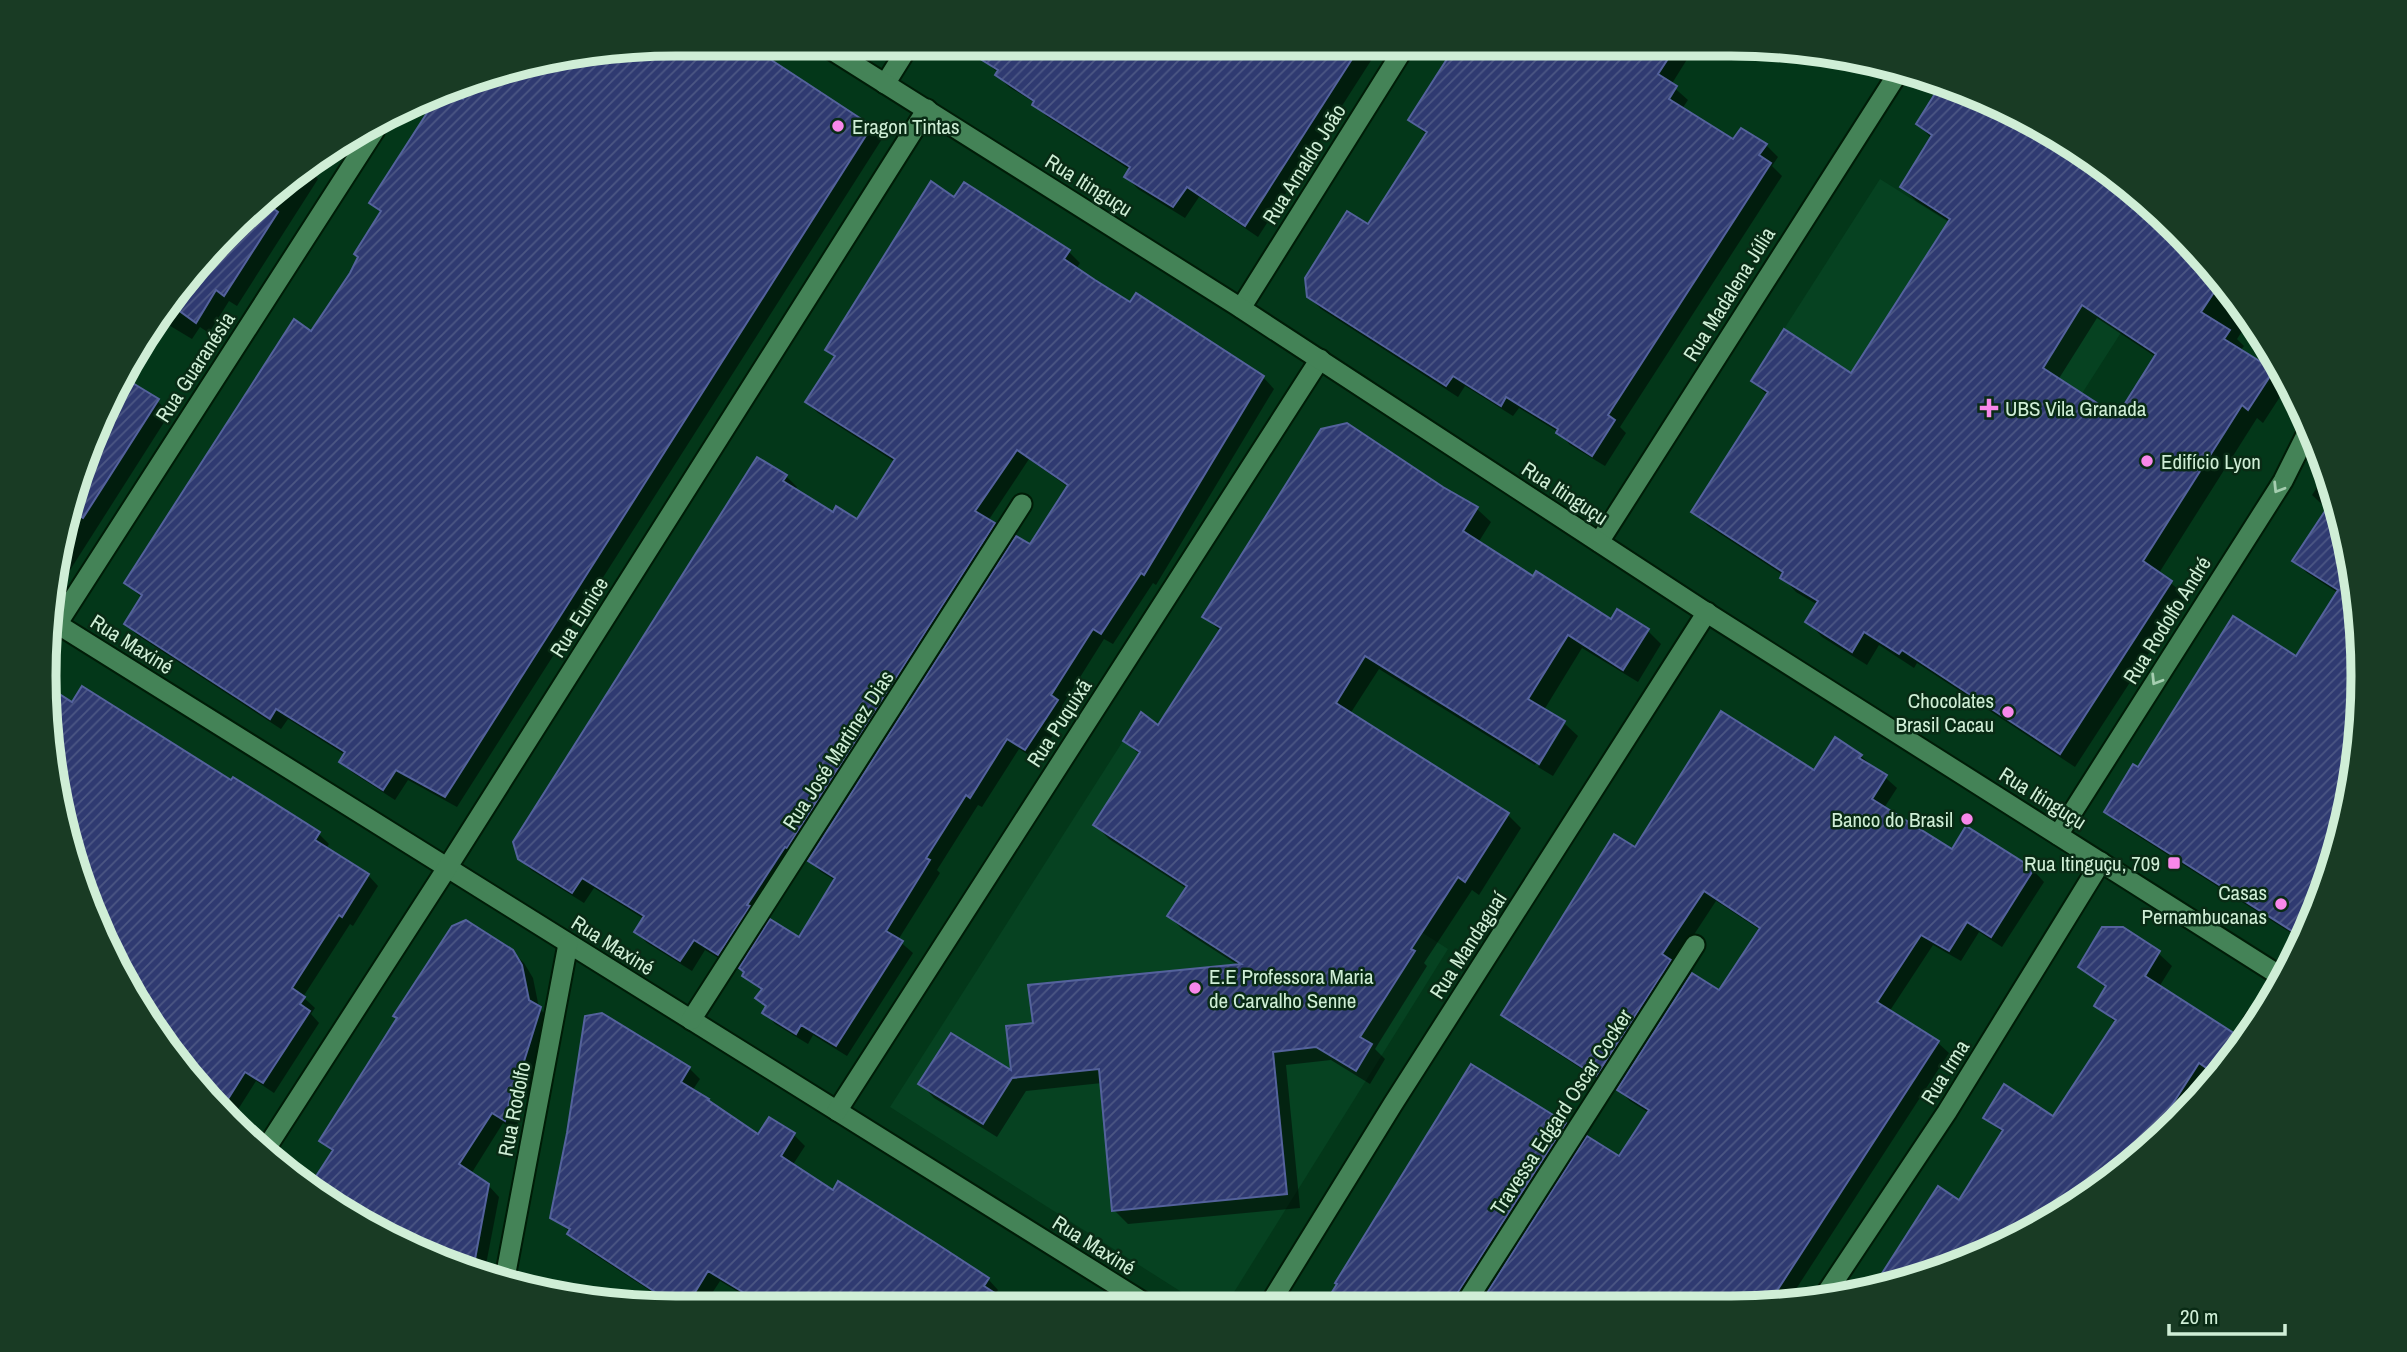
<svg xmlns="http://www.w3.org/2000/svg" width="2407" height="1352" font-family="'Archivo Narrow',sans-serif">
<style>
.built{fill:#064221}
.shadow{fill:#0007;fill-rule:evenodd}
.building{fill:url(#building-hatch);stroke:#54629c;stroke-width:2;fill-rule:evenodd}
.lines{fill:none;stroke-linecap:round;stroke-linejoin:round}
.minor-casing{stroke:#001c07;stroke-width:23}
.secondary-casing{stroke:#001c07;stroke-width:23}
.minor{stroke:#448357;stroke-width:19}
.secondary{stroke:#448357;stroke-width:19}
.oneway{stroke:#a5ceb0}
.poi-dot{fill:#f888ea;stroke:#092b15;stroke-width:2.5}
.labels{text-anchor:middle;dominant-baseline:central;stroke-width:5;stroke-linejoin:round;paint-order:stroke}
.poi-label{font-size:21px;fill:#cfeed6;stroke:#092b15;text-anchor:start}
.street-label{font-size:21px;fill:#cfeed6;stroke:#092b15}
.rim{fill:none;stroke:#cfeed6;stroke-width:9}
</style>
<defs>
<pattern id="building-hatch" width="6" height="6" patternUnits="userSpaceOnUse" patternTransform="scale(1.75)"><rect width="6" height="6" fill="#2f3a71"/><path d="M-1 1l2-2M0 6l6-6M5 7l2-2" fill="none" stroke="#4c5784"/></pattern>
</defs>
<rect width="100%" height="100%" fill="#033719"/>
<g class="built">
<path d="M1880,179L2122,331L2024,484L1784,329Z"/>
<path d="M1123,741L1448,949L1226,1305H1202L890,1107Z"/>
</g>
<g class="shadow">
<path d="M676,44H720L744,60L751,48L871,128L882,139L457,807L408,780L395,800L353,773L341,762L345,755L288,719L281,729L137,635L126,624L142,598L126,583L311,334L351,274L382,214L371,203L441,94L448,91L457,97L466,81L473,77Z"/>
<path d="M976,44L1381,45L1258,237L1199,197L1185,218L1138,189L1126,177L1130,170L1046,116L1035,103L1009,87L997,75L998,73L982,58Z"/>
<path d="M1458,45H1696L1671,85L1688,100L1682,109L1734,141L1766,145L1778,157L1772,166L1782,176L1620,427L1626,433L1605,466L1570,445L1558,432L1519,408L1513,416L1465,386L1458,397L1321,309L1309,297L1368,227L1427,135L1410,120Z"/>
<path d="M1864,63L1877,66L1874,70Z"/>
<path d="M1945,82L2047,129L2065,141L2064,144L2148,201L2233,291L2250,319L2237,339L2244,346L2240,351L2273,372L2287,386L2263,423L2257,418L2159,573L2186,596L2075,767L1917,663L1914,668L1879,645L1867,665L1822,637L1808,622L1818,605L1796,592L1782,577L1783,575L1708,526L1693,512L1768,396L1753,381L1852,376L1950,222L1916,201L1902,187L1932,139L1918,124ZM2097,318L2156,357L2118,418L2058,380Z"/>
<path d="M306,166L318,179L237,306L229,301L209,333L200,327L192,339L157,318L291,174Z"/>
<path d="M955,199L1069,252L1080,263L1076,269L1130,305L1263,377L1274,389L1156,585L1153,583L1113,644L1104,639L1062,706L1068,712L1037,760L1019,749L982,807L978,805L937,870L940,873L898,940L913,953L847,1056L813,1035L808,1044L775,1024L764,1012L767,1008L758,998L762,991L744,976L799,940L836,881L821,872L810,861L1030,547L1068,487L1029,459L988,521L1005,536L730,965L705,950L692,971L647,943L636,932L644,919L594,888L584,903L531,870L519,858L786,476L797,487L795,490L833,514L858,522L895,462L818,413L807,402L836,358L827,349Z"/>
<path d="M125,380L157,401L170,413L65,578L59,579L65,512Z"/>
<path d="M2326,474L2342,513L2330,880L2302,940L2119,824L2106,812L2138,769L2296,658L2338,593L2307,573L2295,561L2328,510L2312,495Z"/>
<path d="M1442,488L1477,509L1491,522L1478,543L1534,578L1611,621L1647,630L1661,644L1638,682L1582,648L1544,710L1565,723H1561L1535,765L1379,669L1350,714L1508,815L1521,828L1479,895L1472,890L1424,963L1427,966L1375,1049L1385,1059L1370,1084L1331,1060L1286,1065L1300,1208L1128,1224L1114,1210L1102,1083L1026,1091L997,1137L934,1098L921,1084L1013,1073L1034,1025L1239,966L1183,930L1169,916L1187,889L1109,839L1095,825L1140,755L1125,741L1159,728L1221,632L1204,616Z"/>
<path d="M72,704L232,782L319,834L329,844L326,849L368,875L378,886L353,926L350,924L303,997L315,1008L311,1014L319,1023L274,1093L256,1081L232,1119L200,1093L92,918L45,717Z"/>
<path d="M1565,724L1578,736L1553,776L1538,767Z"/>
<path d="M1861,756L1897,788L1884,808L1953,851L2033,870L2044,882L2002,947L1979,932L1961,961L1933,945L1889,1012L1937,1042L1949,1053L1787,1303L1482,1304L1588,1138L1620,1159L1649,1113L1630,1101L1619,1090L1719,992L1760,930L1716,901L1674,965L1608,1086L1515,1026L1504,1015L1635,850L1815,772Z"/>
<path d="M512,951L524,963L533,978L539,1008L551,1020L526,1099L523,1098L516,1131L503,1123L471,1174L488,1185L499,1197L484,1275L360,1223L312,1185L333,1153L322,1141Z"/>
<path d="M2158,953L2172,966L2159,987L2232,1034L2248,1009L2260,1016L2178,1123L2082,1202L1935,1275L1875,1288L1939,1189L1959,1202L2003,1133L1985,1117L2054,1118L2116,1023L2096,1005L2107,989L2080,967Z"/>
<path d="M1472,1066L1565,1125L1576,1136L1469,1304L1326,1305Z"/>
<path d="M689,1068L700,1079L692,1091L759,1137L770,1119L794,1135L805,1146L792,1166L833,1193L988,1279L998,1290L995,1295L1012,1306H761L720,1281L703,1307H675L580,1245L570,1232L552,1217Z"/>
</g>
<g class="building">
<path d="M676,44H747L872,126L445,797L396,770L383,790L339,762L345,752L276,709L270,719L124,624L142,595L124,583L294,319L311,331L350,273L358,257L354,254L381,211L369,203L438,96L449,90L463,99L477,77Z"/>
<path d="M956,44H1101L1361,45L1245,226L1187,187L1173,207L1124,177L1130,167L1032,105L1034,101L995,75L998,70Z"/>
<path d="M1456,45H1677L1658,74L1677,86L1669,99L1733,139L1741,128L1767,144L1759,155L1771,163L1608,415L1615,420L1592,456L1556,433L1558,429L1506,397L1501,406L1453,376L1446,386L1307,297L1305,278L1347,211L1368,224L1427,132L1408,120Z"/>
<path d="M1943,81L2047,129V131L2148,201L2222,280L2201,312L2230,330L2224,339L2274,370L2248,410L2242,405L2143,561L2172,581L2060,754L1902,650L1899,654L1864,632L1852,652L1805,622L1818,601L1780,578L1783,572L1691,512L1768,392L1751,381L1784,329L1851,373L1950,219L1900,187L1932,135L1916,124ZM2082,305L2156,354L2117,416L2043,368Z"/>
<path d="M931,181L954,197L964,182L1070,250L1064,259L1095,280L1130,302L1136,293L1264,376L1144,575L1141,573L1101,634L1093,629L1051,695L1058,700L1025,750L1007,739L970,798L966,795L926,858L930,860L886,931L903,941L836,1046L801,1025L796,1034L762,1013L766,1006L755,998L762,989L742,976L744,972L739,968L770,919L799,937L835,878L808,861L1016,536L1030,544L1068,485L1017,450L975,511L995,523L787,848L785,847L747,905L750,906L718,955L694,940L680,961L634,932L644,916L582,878L572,893L518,859L513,842L757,457L787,475L783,481L833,512L836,506L857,519L895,459L805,402L835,356L825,350Z"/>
<path d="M265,202L278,212L224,296L216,290L196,323L170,304Z"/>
<path d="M126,379L159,399L83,518L67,509Z"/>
<path d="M1347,423L1443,487L1478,507L1463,531L1533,576L1536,571L1611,619L1617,609L1649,629L1623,670L1568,635L1528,699L1565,721L1539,764L1365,656L1336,703L1509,813L1465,882L1458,877L1411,949L1415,951L1360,1037L1372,1044L1356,1071L1316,1047L1273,1052L1287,1194L1112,1211L1099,1069L1012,1078L983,1124L918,1084L951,1033L1011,1070L1006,1026L1033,1023L1028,985L1241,964L1167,916L1187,886L1093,825L1140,752L1123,741L1141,712L1158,725L1221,628L1202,617L1321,429Z"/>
<path d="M2335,496L2342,513L2362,635L2358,759L2330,880L2303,938L2104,812L2133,764L2138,767L2233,616L2296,656L2338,590L2292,561Z"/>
<path d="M82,686L231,780L233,777L320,832L315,840L369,874L342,917L339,915L292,988L305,997L300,1004L310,1011L263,1083L245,1072L221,1110L200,1093L92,918L45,717L46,708L56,692L72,702Z"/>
<path d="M1721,711L1814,770L1835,737L1862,755L1859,758L1887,775L1872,799L1952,849L1966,826L2034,869L1991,937L1967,922L1949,951L1921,935L1877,1002L1939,1041L1769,1303L1480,1304L1587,1136L1619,1156L1649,1110L1617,1090L1692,973L1719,990L1760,928L1704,891L1662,954L1671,960L1596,1076L1501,1015L1614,834L1635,847Z"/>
<path d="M466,920L513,950L522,965L529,1000L541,1007L515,1090L512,1088L505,1121L492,1113L459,1164L489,1184L473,1270L360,1223L311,1184L333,1150L319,1141L397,1018L393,1016L452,926Z"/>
<path d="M2102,927H2123L2160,951L2145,976L2243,1039L2215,1074L2199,1063L2141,1153L2082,1202L1935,1275L1872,1289L1938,1186L1959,1200L2003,1130L1983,1118L2004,1084L2053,1116L2116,1020L2094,1006L2106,986L2078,967Z"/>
<path d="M602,1013L690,1067L681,1082L709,1099L708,1100L758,1134L769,1117L795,1133L781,1156L833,1190L838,1181L937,1244L989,1278L984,1286L1015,1306H766L708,1271L686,1307H678L567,1234L570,1229L550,1218L567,1133L585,1016Z"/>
<path d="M1471,1064L1566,1123L1455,1297L1453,1304L1324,1305L1337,1284L1335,1283Z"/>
</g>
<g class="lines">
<g class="minor-casing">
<g id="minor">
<path d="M885,84L910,44"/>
<path d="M1241,308L1406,45"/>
<path d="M1599,542L1900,70"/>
<path d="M54,622L1148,1305"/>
<path d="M54,629L375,130"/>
<path d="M2058,835L2283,481L2310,427"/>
<path d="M691,1020L1022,504"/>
<path d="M837,1111L1320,359"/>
<path d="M267,1147L447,868L927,109"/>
<path d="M504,1283L568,944"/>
<path d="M1821,1301L1947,1112L2101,862"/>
<path d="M1465,1304L1695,945"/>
<path d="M1269,1305L1393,1104L1707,612"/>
</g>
</g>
<g class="secondary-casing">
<path id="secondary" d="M822,44L1236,305L1701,609L2285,979"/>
</g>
<use href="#minor" class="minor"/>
<use href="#secondary" class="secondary"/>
</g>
<defs><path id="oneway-chevron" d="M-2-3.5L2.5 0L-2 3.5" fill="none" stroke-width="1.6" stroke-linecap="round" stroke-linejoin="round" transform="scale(1.75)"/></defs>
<g class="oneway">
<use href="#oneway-chevron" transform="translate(2278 488) rotate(122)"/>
<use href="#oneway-chevron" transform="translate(2156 680) rotate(122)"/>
</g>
<g class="poi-dot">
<circle cx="838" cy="126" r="7"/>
<path d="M1985.5 397.5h7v7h7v7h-7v7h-7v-7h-7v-7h7z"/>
<circle cx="2147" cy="461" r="7"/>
<circle cx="2008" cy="712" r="7"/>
<circle cx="1967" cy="819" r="7"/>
<rect x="2167" y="856" width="14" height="14" rx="3.5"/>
<circle cx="2281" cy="904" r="7"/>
<circle cx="1195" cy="988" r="7"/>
</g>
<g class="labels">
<g class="poi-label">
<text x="852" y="126">Eragon Tintas</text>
<text x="2005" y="408">UBS Vila Granada</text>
<text x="2161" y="461">Edifício Lyon</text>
<text x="1994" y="700" text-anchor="end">Chocolates<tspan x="1994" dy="24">Brasil Cacau</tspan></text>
<text x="1953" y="819" text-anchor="end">Banco do Brasil</text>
<text x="2160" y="863" text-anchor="end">Rua Itinguçu, 709</text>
<text x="2267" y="892" text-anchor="end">Casas<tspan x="2267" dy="24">Pernambucanas</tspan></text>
<text x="1209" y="976">E.E Professora Maria<tspan x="1209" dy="24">de Carvalho Senne</tspan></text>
</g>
<g class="street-label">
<text transform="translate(1304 164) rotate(-58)">Rua Arnaldo João</text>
<text transform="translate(1089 185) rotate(32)">Rua Itinguçu</text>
<text transform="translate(1729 294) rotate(-58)">Rua Madalena Júlia</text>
<text transform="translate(195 367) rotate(-57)">Rua Guaranésia</text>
<text transform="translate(1565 493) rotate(33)">Rua Itinguçu</text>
<text transform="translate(579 617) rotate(-58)">Rua Eunice</text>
<text transform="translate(2167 620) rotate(-58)">Rua Rodolfo André</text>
<text transform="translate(132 644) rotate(32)">Rua Maxiné</text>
<text transform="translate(1059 723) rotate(-57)">Rua Puquixã</text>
<text transform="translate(838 750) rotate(-57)">Rua José Martinez Dias</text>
<text transform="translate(2043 798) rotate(32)">Rua Itinguçu</text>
<text transform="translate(613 945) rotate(32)">Rua Maxiné</text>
<text transform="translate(1468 945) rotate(-57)">Rua Mandaguaí</text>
<text transform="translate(1945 1072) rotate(-58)">Rua Irma</text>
<text transform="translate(514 1109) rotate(-79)">Rua Rodolfo</text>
<text transform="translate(1561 1112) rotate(-57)">Travessa Edgard Oscar Cocker</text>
<text transform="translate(1094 1245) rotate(32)">Rua Maxiné</text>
</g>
</g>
<path d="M0 0H2407V1352H0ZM676 56H1731A620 620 0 0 1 2351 676V676A620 620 0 0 1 1731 1296H676A620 620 0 0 1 56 676V676A620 620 0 0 1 676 56Z" fill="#193b24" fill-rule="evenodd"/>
<path class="rim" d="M676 56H1731A620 620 0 0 1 2351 676V676A620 620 0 0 1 1731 1296H676A620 620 0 0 1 56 676V676A620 620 0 0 1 676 56Z"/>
<path d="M2169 1324v10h116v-10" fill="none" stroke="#cfeed6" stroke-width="3.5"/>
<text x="2180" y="1324" font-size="21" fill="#cfeed6" stroke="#092b15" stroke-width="5" paint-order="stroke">20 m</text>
</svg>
